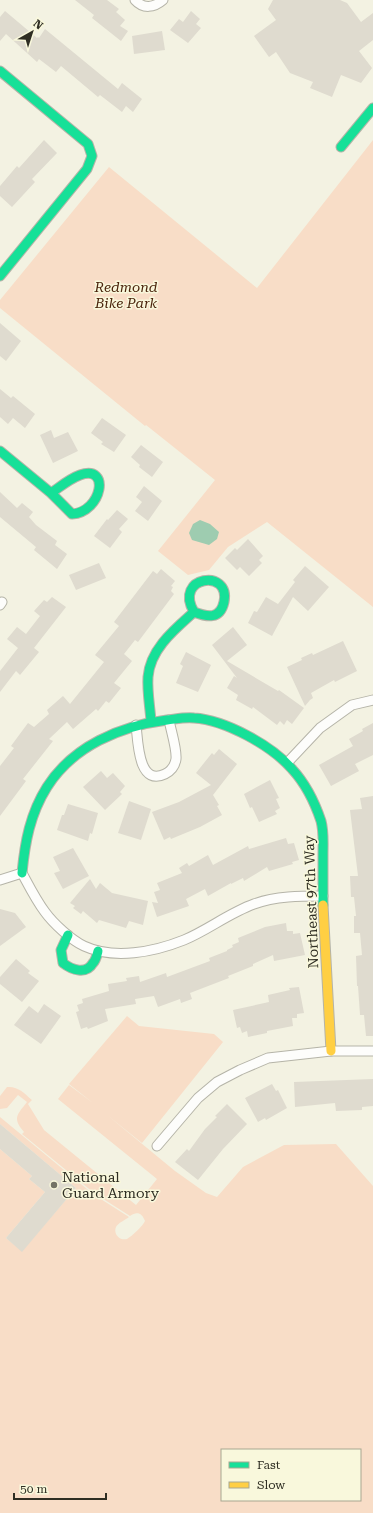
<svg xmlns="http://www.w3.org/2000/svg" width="373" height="1513" font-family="'Roboto Serif',serif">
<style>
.green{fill:#f8ddc7;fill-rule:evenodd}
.water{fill:#9eccb0}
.building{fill:#dfdbcf}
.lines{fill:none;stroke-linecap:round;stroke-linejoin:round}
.street-casing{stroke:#b5b4a8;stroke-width:11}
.fast-casing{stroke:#b5b4a8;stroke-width:11}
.slow-casing{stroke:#b5b4a8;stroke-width:11}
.street{stroke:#fdfdfb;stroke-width:9}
.fast{stroke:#16e098;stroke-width:9}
.slow{stroke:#ffcf43;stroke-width:9}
.poi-dot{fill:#747366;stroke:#f9f8dc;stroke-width:1.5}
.labels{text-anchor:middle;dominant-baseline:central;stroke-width:3;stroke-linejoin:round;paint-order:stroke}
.park-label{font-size:14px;font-style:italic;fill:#4b240c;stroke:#f9f8dc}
.street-label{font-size:14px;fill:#2f2e23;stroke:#f9f8dc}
.poi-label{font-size:14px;fill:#2f2e23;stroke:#f9f8dc;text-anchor:start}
</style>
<rect width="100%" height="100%" fill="#f3f2e2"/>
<g class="green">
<path d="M373,140V607L267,522L228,547L209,570L188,575L158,551L215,480L146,425L145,426L0,308V300L109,167L257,288Z"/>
<path d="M127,1016L139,1026L214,1034L223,1042L142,1143L107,1115L175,1171L206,1193L217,1197L243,1167L284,1145L336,1144L373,1186V1513H0V1149L32,1176L29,1179L45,1192L6,1238L22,1251L76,1188L0,1124V1117L93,1194L129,1217C125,1220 118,1223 116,1227C113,1234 120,1241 127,1239C132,1236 143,1226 145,1221C142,1213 137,1211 130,1216L94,1193L22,1134L24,1132C12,1118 17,1115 27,1102L18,1095L7,1108L0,1109V1096L7,1087C18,1086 24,1093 32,1100L28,1104L44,1130L136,1205L157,1179L58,1099L69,1085L93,1103L69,1084ZM222,1450H360V1500H222Z"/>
</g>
<path class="water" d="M200,520L210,524L219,532L217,539L209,545L192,540L189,533L193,524Z"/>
<g class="building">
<path d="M75,0H107L119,9L116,12L125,20L120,26L128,31L121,41L92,18L94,15Z"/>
<path d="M273,0H340L347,3L361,22L373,13V40L359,51L372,68L361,83L341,75L332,97L310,88L313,82L290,73L276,52L269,57L254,36L276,20L268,9Z"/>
<path d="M5,11L37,38L38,37L39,38L45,29L118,89L122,83L142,99L133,112L126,106L122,112L100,95L98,97L61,66L56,72L39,59L37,62L6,34L0,41V17Z"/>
<path d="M191,11L200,19L196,24L201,28L188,43L170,30L179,19L183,22Z"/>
<path d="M162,31L165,50L134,54L132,36Z"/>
<path d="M44,140L57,153L32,179L35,182L12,207L0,196V186L17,166L19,168Z"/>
<path d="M0,323L21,341L6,361L0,356Z"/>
<path d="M0,389L11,398L13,396L35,414L25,428L13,418L8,424L0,417Z"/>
<path d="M102,418L126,435L114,452L101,444L103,442L91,433Z"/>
<path d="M51,430L54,438L68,432L78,451L53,463L40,435Z"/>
<path d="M141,445L163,462L152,477L139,467L140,465L131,457Z"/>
<path d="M144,486L162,501L148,521L135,511L142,502L136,497Z"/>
<path d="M0,492L17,508L22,503L33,512L29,517L36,525L57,541L55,545L67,554L57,569L34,550L36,547L0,517Z"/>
<path d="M117,510L128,519L119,529L122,532L110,548L94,536L107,519L108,520Z"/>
<path d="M248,539L263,556L259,560L262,563L249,576L240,567L237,570L225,558L235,548L237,550Z"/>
<path d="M99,563L106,578L76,590L69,575Z"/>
<path d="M305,566L329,587L308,611L293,597L272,636L248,623L254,611L257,612L266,597L278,604L295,582L293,580Z"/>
<path d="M161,569L175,581L171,586L173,587L171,591L174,594L138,642L135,640L124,654L132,661L114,683L121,688L109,703L106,701L98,711L96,709L73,729L67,722L49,739L53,741L23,779L26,781L0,816V766L14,748L11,746L28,723L34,727L49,714L47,710L63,696L70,704L104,662L95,655L119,626L114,622L153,571L157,574Z"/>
<path d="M52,597L66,607L34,648L39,652L20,675L16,671L0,692V671L18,648L7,639L17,627L26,634L40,616L34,611L44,600L47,602Z"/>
<path d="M233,627L247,645L227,661L278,691L279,690L304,708L292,724L287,720L284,725L280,721L277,725L253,707L252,709L236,700L238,695L227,688L234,676L237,678L212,645Z"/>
<path d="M343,641L357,671L335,682L334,680L311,693L313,698L310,700L305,706L287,667L302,660L301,658L312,653L313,655Z"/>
<path d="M186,652L211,665L198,692L176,683L183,666L180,664Z"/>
<path d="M373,723V755L355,764L359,771L331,786L319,765L353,746L349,739L363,731L362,729Z"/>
<path d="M219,749L237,764L213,795L219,805L217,806L222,815L200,827L171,839L170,837L164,840L152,812L179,802L211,785L196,773L212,753L214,755Z"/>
<path d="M101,771L107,778L113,773L125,786L120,792L122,794L105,810L83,787Z"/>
<path d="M270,780L279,798L276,799L280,808L275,811L277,814L259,822L252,807L250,808L244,794Z"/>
<path d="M373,796V1036H366L364,1015H360L358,986H357L356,956L362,955L360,933H354V916H356L354,897H351L350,876H358L350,810L362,809L360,798Z"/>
<path d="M129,801L151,809L141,840L118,833Z"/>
<path d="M68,804L98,813L92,834L90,833L88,841L57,830L62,815H64Z"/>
<path d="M286,838L288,844L294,843L299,860L292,862L293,864L269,871L267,867L244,881L243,878L231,884V883L208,896L205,889L186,899L189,906L157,917L152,902L158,903L154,892L160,890L157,883L182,873L179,868L187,863L189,866L208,855L213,865L248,846L249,849Z"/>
<path d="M73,848L89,876L63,889L54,873L60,871L53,857Z"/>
<path d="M90,879L96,889L100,883L112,893L148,901L143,925L129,921L126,928L99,920L97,923L83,911L81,914L73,908L75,906L70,903Z"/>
<path d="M0,909L15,913L26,927L0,946Z"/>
<path d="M286,923L287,931H293V934L300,933L305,955L274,961L273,955L253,964V966L228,976L229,978L190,993L192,999L181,1003L180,999L158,1007L154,996L135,999L136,1004L105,1009L108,1021L88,1029L87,1027L81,1029L76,1012L79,1011L77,1005L83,1003L82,999L109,991L108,984L127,981L126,978L139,976L140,982L166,973L167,977L210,961L209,958L227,951V950L233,947L232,945L239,942L238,938L265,927Z"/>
<path d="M16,959L30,971L28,973L39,981L22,1002L0,984V977Z"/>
<path d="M299,987L304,1013L297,1014V1018H292L293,1026L267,1031V1033L248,1037L247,1031L242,1033L240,1027L237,1028L233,1010L269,1002L268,995L290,990L289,988Z"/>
<path d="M44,1004L61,1016L41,1044L14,1025L29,1006L38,1013Z"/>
<path d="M373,1079V1106L362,1107V1110L336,1111L335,1103L295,1107L294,1082Z"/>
<path d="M272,1084L276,1091L278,1090L287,1108L266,1120L265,1118L258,1122L245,1098Z"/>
<path d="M227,1104L247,1124L223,1149L198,1180L175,1162L187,1149L189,1151L205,1129L217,1117L215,1116Z"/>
<path d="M0,1124L76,1188L22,1252L6,1238L45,1192L29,1179L32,1176L0,1149Z"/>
</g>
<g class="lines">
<g class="street-casing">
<g id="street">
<path d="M135,0C143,9 154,8 163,0"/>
<path d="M0,605L2,602"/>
<path d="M136,725C138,741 138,787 165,774C171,771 175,766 176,759C177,749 171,731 169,720"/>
<path d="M287,763L320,728L352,705L373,700"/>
<path d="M0,880L22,873C29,886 36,900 45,912C53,923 71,940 84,946C114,960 154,952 184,940C208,930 229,913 254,904C275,896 301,896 323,896"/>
<path d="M157,1146L198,1098L217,1082L240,1070L268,1058L331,1051H373"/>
</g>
</g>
<g class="fast-casing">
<g id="fast">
<path d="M0,71L88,144L92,156L87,169L0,276"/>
<path d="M341,147L373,108"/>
<path d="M0,451L51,493L72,514C102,512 111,464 80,475C69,479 60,487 51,493"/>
<path d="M151,721C150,707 147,691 148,677C150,649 175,629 194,612C207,617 220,620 224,602C231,568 173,576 194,612"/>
<path d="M22,873C25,842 30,814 47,787C73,746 120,726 167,720C176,719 185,717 194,718C225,720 271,745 292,769C305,783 315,803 321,821C324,832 323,843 323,854C323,871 323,888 323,905"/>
<path d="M68,935L61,950L63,963C72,970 86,975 93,963C96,960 97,955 98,951"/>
</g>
</g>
<g class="slow-casing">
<path id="slow" d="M323,905L331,1051"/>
</g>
<use href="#street" class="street"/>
<use href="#fast" class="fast"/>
<use href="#slow" class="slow"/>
</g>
<circle class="poi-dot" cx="54" cy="1185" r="4"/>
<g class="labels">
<g class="park-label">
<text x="126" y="287">Redmond<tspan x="126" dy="16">Bike Park</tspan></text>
</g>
<g class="street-label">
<text transform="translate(311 902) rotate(-92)">Northeast 97th Way</text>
</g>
<g class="poi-label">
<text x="62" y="1177">National<tspan x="62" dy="16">Guard Armory</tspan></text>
</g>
</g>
<rect x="221" y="1449" width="140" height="52" fill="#f9f8dc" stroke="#a8a792"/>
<rect x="229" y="1462" width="20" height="6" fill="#16e098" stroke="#a8a792"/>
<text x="257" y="1469" font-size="12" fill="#2f2e23">Fast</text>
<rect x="229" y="1482" width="20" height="6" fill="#ffcf43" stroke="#a8a792"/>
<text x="257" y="1489" font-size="12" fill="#2f2e23">Slow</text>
<g transform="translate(32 32) rotate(39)" stroke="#f9f8dc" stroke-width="3" paint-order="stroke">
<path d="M0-3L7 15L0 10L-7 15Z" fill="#2f2e23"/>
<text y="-6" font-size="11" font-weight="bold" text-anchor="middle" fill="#2f2e23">N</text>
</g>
<path d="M14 1493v6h92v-6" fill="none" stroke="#2f2e23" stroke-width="2"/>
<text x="20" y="1493" font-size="12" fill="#2f2e23" stroke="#f9f8dc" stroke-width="3" paint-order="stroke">50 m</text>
</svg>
